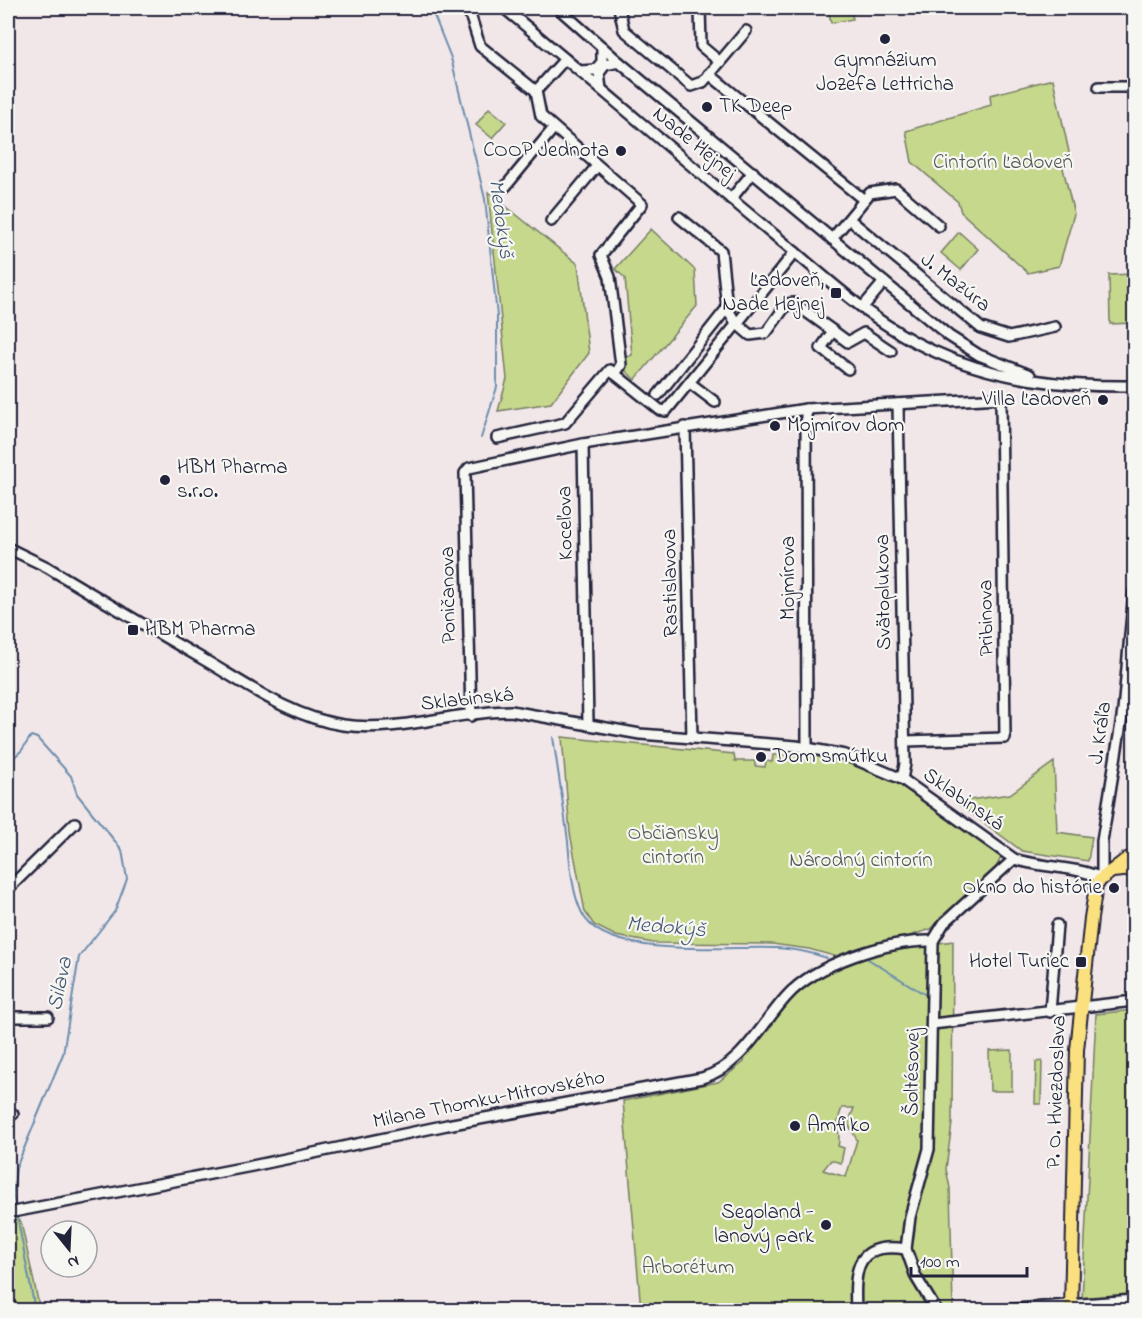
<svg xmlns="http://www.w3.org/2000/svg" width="1142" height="1318" font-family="'Indie Flower',sans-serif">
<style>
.green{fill:#c6d88c;stroke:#747d64;stroke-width:1.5;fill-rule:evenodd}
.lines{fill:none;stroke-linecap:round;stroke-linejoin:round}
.stream{stroke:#6b8dae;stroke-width:2}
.minor-casing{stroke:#22223b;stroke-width:14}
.major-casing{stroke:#22223b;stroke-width:16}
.minor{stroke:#f6f6f2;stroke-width:9}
.major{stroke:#fbe080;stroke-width:12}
.poi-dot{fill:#22223b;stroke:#f6f6f2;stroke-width:2}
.labels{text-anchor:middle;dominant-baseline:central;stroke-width:4.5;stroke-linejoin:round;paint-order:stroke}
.poi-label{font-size:21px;fill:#22223b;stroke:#f6f6f2;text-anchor:start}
.street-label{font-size:21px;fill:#22223b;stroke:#f6f6f2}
.park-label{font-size:21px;fill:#535953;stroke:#f6f6f2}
.water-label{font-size:22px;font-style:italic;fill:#465774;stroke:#f6f6f2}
</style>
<rect width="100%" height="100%" fill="#f2e7e8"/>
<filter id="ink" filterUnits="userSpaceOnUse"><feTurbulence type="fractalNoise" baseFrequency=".0167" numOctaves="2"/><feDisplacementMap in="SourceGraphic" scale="12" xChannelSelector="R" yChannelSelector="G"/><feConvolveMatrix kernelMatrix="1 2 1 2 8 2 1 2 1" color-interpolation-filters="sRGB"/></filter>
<g filter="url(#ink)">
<g class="green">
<path d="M828,8H850L853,19L831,23Z"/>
<path d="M1053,79L1069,152L1063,168L1074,214L1059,266L1028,273L961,212L958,202L912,162L906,131L991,105L990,95Z"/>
<path d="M489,108L506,122L492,138L476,125Z"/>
<path d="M488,192L578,264L589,353L551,403L498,411L507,379Z"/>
<path d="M651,229L695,270L697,306L635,380L624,369V358L632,355L625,278L615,269Z"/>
<path d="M959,232L978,249L961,270L941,253Z"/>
<path d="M1134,274V323L1110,324L1109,275Z"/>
<path d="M562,737L734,754L735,761H755V766L765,767L766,761L772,762L773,755H791L794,751C876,756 939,809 1002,855L994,872L976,885L931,929L841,958L809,949L772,944L653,943L616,936L594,925L585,912L570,833Z"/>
<path d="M1054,762L1057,832L1092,837L1088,861L1022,851L956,802L1010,794Z"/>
<path d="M953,941L952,1123L946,1169L950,1188L953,1309L641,1310L623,1101L718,1082L744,1062L745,1055C760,1036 775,1015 791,998C830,957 900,949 953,941ZM842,1108H854L848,1124L857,1140L846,1177L823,1170L831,1160L841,1163L844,1148L838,1146C842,1133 833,1131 842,1108Z"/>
<path d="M1134,1010V1295L1082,1300L1096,1014Z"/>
<path d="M1012,1050V1091H990L989,1051Z"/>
<path d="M1042,1061L1041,1104H1035L1036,1062Z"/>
<path d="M13,1213L21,1222L40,1310H8V1216Z"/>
</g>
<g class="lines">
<g class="stream">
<path d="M431,8L451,58L485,199L497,316V387L481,438"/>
<path d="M553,737C558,772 564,807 568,842C570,864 572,893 582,913C604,961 732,945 777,948C795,949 810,952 827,958"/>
<path d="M8,763L22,750L31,736L37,738L71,776L77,794L122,850L127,879L115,911L79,957L63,1054L16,1168L13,1195L16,1209"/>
<path d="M868,959L929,997"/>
<path d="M17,1215L35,1310"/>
</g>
<g class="minor-casing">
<g id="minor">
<path d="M468,8L480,46L536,91L541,116L642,204L601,255L610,277L621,365L615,374"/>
<path d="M504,8C596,84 686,162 778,238C827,278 874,324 931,350C995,380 1065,387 1134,386"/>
<path d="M558,8L619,62L949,336L979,355L1030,375"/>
<path d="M619,8L624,30L691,86L703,82L746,31"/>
<path d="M700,8L701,46L720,62"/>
<path d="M580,71L595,70L602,62V47"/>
<path d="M709,74L864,200"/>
<path d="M1099,87H1134"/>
<path d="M601,89L599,73L605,65L619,62"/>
<path d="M536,91L565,59"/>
<path d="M506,186L553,129"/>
<path d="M731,199L753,172"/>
<path d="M849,219L981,328L1009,337L1055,327"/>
<path d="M551,221L597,166"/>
<path d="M832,239L870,193L896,189L939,226"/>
<path d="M863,307L884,282"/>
<path d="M727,308L736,323L750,335L766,333L787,304L794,303L833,331"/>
<path d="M848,369L821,348L833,331L848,342L864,333L891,351"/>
<path d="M690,383L715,402"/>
<path d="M658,395L727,308L721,251L679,217"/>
<path d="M898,404L905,764L902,779"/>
<path d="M806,409L807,747"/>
<path d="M685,427L692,738"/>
<path d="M497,438L565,423L610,370L660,410L666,411L795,252"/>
<path d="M583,444L806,409L1001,398L1005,738L905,741"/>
<path d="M8,548L47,567C100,599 154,631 208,662C250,687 294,718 343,725C400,733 455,711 511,711L640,734L796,746L845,755L902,779L1014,859C1043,868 1074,866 1102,878V841L1123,711L1134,592"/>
<path d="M471,716L465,473L469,468L583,444L588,725"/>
<path d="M8,889L75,823"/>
<path d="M1050,1012L1057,925"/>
<path d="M8,1017H48"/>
<path d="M932,1024L1134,1001"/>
<path d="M8,1114H13"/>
<path d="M8,1213L252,1166L447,1125L702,1078C742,1066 760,1026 786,997C816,963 889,940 933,941"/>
<path d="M856,1310C854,1269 856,1241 906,1249"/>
<path d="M936,1310L916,1277L906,1249L910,1217L929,1149L933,941L944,923L1014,859"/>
<path d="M1002,1310L1134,1300"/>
</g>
</g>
<g class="major-casing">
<g id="major">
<path d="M1112,871L1134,869"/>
<path d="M1071,1310L1077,1050L1091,918L1096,886L1100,880L1127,859L1134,856"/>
</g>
</g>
<use href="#minor" class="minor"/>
<use href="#major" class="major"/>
</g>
</g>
<g class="poi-dot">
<circle cx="885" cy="39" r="6"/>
<circle cx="707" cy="107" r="6"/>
<circle cx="621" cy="151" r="6"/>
<rect x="830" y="287" width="12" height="12" rx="3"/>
<circle cx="1103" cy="400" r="6"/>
<circle cx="775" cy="426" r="6"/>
<circle cx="165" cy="480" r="6"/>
<rect x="127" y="624" width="12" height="12" rx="3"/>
<circle cx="761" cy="757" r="6"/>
<circle cx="1114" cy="888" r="6"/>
<rect x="1075" y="956" width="12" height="12" rx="3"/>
<circle cx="795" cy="1126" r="6"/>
<circle cx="826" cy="1225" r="6"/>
</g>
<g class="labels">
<g class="poi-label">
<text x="885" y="61" text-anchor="middle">Gymnázium<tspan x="885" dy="24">Jozefa Lettricha</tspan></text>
<text x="719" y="107">TK Deep</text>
<text x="609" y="151" text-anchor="end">COOP Jednota</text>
<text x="824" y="281" text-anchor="end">Ľadoveň,<tspan x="824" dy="24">Nade Hejnej</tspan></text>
<text x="1091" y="400" text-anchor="end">Villa Ľadoveň</text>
<text x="787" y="426">Mojmírov dom</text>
<text x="177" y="468">HBM Pharma<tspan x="177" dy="24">s.r.o.</tspan></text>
<text x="145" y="630">HBM Pharma</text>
<text x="773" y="757">Dom smútku</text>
<text x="1102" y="888" text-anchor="end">Okno do histórie</text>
<text x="1069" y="962" text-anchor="end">Hotel Turiec</text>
<text x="807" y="1126">Amfiko</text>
<text x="814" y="1213" text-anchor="end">Segoland -<tspan x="814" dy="24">lanový park</tspan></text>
</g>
<g class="street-label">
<text transform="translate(694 144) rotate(40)">Nade Hejnej</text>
<text transform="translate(955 283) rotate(38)">J. Mazúra</text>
<text transform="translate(566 523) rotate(-91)">Koceľova</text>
<text transform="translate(789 578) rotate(-90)">Mojmírova</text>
<text transform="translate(671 583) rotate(-91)">Rastislavova</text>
<text transform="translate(884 592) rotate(-91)">Svätoplukova</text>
<text transform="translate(449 595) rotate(-91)">Poničanova</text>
<text transform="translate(987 618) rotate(-91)">Pribinova</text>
<text transform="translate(467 700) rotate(-6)">Sklabinská</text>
<text transform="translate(1101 733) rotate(-82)">J. Kráľa</text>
<text transform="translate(963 800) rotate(35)">Sklabinská</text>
<text transform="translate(913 1072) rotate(-89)">Šoltésovej</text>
<text transform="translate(1057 1092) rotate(-88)">P. O. Hviezdoslava</text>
<text transform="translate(489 1100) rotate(-11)">Milana Thomku-Mitrovského</text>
</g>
<g class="park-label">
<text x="1003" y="163">Cintorín Ľadoveň</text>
<text x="673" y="834">Občiansky<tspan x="673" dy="24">cintorín</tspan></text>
<text x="861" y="861">Národný cintorín</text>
<text x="688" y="1268">Arborétum</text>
</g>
<g class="water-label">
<text transform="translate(500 219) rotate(82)">Medokýš</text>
<text transform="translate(666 928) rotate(5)">Medokýš</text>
<text transform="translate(61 984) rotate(-78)">Silava</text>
</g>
</g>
<rect width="1142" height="1318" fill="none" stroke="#f6f6f2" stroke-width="30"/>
<rect x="15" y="15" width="1112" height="1288" fill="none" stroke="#22223b" stroke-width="2" filter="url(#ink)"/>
<g transform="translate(69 1249) rotate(162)"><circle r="28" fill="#f6f6f2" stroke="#a1a1a9" stroke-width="1.5"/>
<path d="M0-4.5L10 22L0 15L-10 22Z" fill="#22223b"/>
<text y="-9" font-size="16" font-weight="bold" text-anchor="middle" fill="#22223b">N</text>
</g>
<path d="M911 1267v9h116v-9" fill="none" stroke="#22223b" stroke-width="3"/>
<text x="920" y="1267" font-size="18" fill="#22223b" stroke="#f6f6f2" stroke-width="4.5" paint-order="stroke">100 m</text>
</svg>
